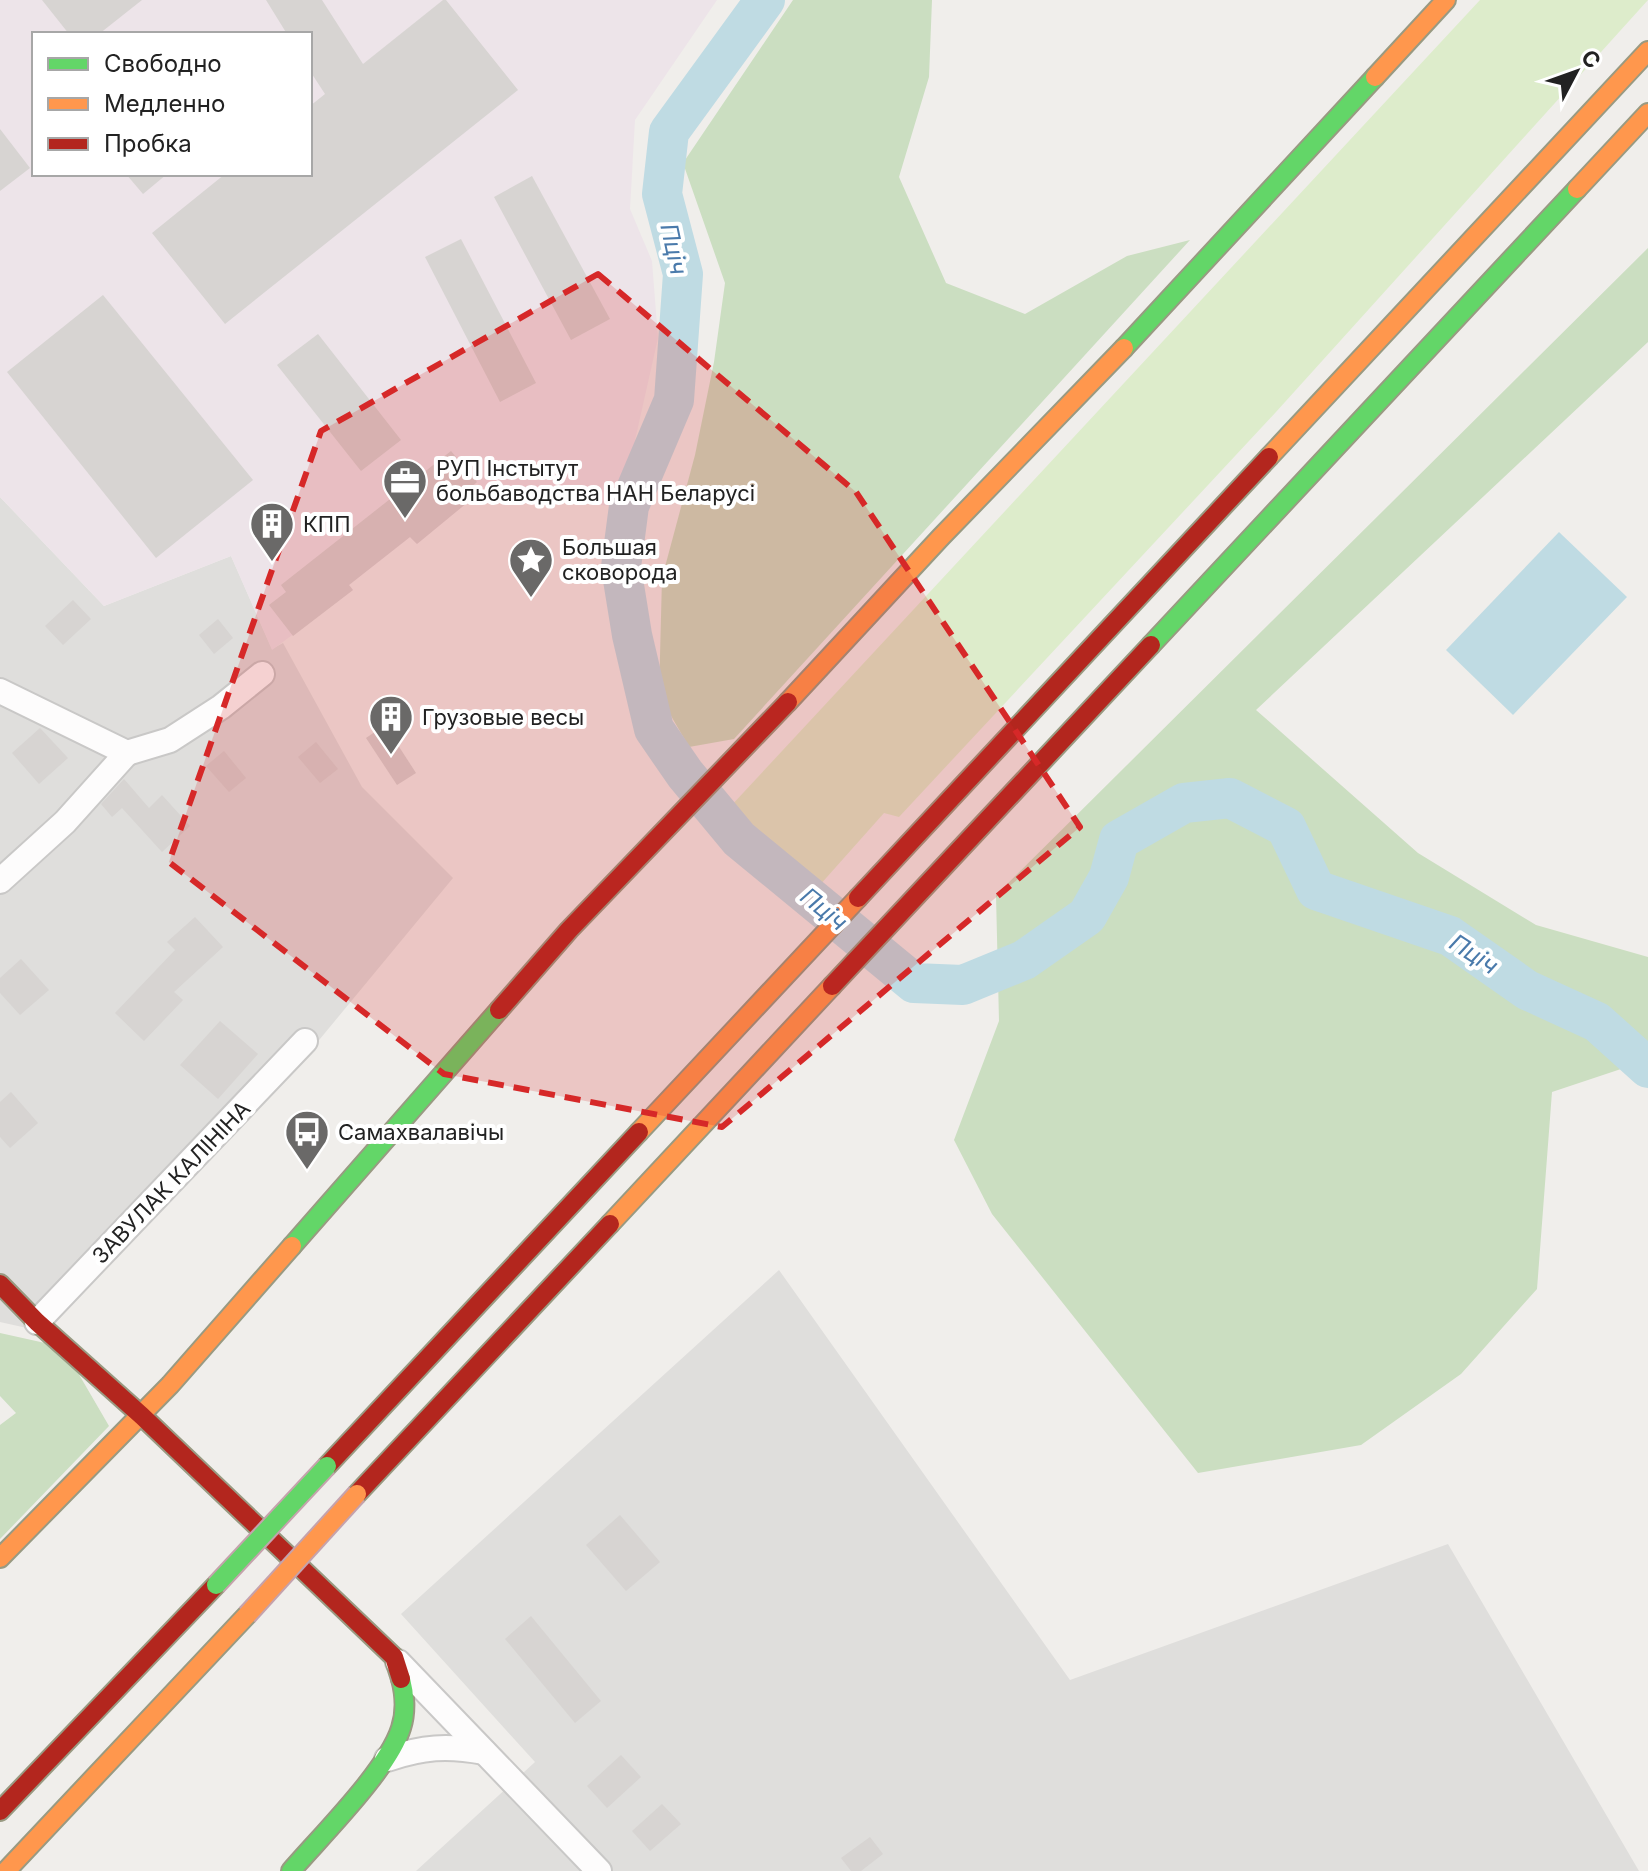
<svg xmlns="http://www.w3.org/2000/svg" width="1648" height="1871" font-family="Inter,sans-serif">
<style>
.residential{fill:#dfdedc}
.industrial{fill:#ede4e9;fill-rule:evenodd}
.grass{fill:#ddeccb}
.forest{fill:#cbdec1}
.water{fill:#bfdbe3}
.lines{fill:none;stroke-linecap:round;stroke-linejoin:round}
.river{stroke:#bfdbe3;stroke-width:40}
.building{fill:#d7d4d2}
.street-casing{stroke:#c9c8c7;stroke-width:28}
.fast-casing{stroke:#999a82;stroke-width:22}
.slow-casing{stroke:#999a82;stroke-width:22}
.jam-casing{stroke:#999a82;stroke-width:22}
.street{stroke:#fdfcfc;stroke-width:24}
.fast{stroke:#63d668;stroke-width:18}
.slow{stroke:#ff974d;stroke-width:18}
.jam{stroke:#b3261e;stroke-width:18}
.fast-bridge-casing{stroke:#c5a2ac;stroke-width:22;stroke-linecap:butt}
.slow-bridge-casing{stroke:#c5a2ac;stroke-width:22;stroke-linecap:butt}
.fast-bridge{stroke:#63d668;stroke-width:18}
.slow-bridge{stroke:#ff974d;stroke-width:18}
.marked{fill:#d62828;fill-opacity:0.2;stroke:#d62828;stroke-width:6;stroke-dasharray:16 10;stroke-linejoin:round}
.labels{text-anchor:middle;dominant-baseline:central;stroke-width:8;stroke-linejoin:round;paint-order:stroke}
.poi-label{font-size:22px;fill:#222;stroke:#fff;text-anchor:start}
.street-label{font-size:22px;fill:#222;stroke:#fff}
.water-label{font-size:24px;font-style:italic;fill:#4a7aab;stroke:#fff}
</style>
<rect width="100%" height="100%" fill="#f0eeeb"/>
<g class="residential">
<path d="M0,497L104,606L231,556L272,649L283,643L362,787L453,878L315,1045L36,1330L0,1322Z"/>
<path d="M779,1270L1070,1680L1448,1544L1639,1871H416L535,1762L401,1614Z"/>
</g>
<path class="industrial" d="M0,0H717L635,120L630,209L652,261L658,338L620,507L487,493L477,483L462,495L468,502L417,544L410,537L349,585L353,590L272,650L231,556L104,606L0,497ZM34,34H310V174H34Z"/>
<path class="grass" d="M1480,0H1648L1276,412L899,817L884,813L819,886L747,832L730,807Z"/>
<g class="forest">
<path d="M793,0H932L929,77L899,177L946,283L1025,314L1127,256L1190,240L734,739L689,747L659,695L662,578L695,455L714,362L725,283L683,163Z"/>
<path d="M1648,248V342L1256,710L1418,853L1536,925L1648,957V1060L1552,1092L1537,1289L1461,1374L1361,1445L1198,1473L992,1214L954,1140L999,1021L996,895Z"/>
<path d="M0,1333L63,1347L109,1426L0,1539V1425L16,1413L0,1396Z"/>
</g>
<path class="water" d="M1559,532L1627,597L1513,715L1446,650Z"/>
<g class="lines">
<path class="river" d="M765,0L669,132L662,194L683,274L674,400L629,506L621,567L632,635L654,729L685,774L739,839L914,983L963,985L1024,960L1087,916L1109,877L1119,840L1184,803L1230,798L1286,827L1316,890L1450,936L1527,990L1597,1022L1648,1068"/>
</g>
<g class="building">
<path d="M42,0H142L99,34H69Z"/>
<path d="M266,0H322L363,64L443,0H446L518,90L225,324L152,233L225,174H310V106L325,94L310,71V34H287Z"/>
<path d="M0,129L30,168L0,191Z"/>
<path d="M126,174H167L143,194Z"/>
<path d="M532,176L610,319L571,340L494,197Z"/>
<path d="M461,239L536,383L500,402L425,257Z"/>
<path d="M103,295L253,480L156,558L7,372Z"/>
<path d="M318,334L401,440L361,471L277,365Z"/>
<path d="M451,451L477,482L461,495L468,502L417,544L410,537L349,585L353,590L293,636L269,605L286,592L281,585Z"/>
<path d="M73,600L91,619L63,645L45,626Z"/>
<path d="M218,619L233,638L214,654L199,635Z"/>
<path d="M385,725L416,773L397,785L366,738Z"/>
<path d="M40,728L68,758L39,784L12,753Z"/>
<path d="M316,742L338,769L320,783L298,757Z"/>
<path d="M224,751L246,778L229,792L206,766Z"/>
<path d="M124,779L149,808L162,795L190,826L162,852L122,808L112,817L101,804Z"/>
<path d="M195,917L223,947L174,992L183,1000L144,1041L115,1013L175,950L167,942Z"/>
<path d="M21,959L49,990L20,1015L0,993V978Z"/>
<path d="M220,1021L258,1054L218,1099L180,1065Z"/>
<path d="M11,1092L38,1123L10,1148L0,1137V1102Z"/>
<path d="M620,1515L660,1562L626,1591L586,1545Z"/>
<path d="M531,1616L601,1701L575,1723L505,1639Z"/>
<path d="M621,1755L641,1777L607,1808L587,1786Z"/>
<path d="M662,1804L681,1824L650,1851L632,1831Z"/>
<path d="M870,1837L883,1854L861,1871H851L841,1858Z"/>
</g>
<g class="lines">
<g class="street-casing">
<g id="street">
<path d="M0,691L127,753"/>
<path d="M127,753L170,740L221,707L262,674"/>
<path d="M0,881L65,822L127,753"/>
<path d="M37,1322L305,1041"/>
<path d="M398,1662L599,1871"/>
<path d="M387,1759C423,1747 447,1745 484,1752"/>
</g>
</g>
<g class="fast-casing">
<g id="fast">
<path d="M1124,348L1375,77"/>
<path d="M1151,645L1577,189"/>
<path d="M292,1246L499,1010"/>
<path d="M291,1871C321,1836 388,1770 401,1728C406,1713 405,1694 401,1679"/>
</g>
</g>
<g class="slow-casing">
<g id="slow">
<path d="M1375,77L1446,0"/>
<path d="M1577,189L1648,113"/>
<path d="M1269,457L1648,51"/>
<path d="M788,702L941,537L1124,348"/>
<path d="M639,1132L858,898"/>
<path d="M610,1224L832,986"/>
<path d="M0,1558L170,1385L292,1246"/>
<path d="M6,1871L247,1615"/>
</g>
</g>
<g class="jam-casing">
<g id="jam">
<path d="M858,898L1269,457"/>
<path d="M832,986L1151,645"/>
<path d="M499,1010L569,930L788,702"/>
<path d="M0,1284L37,1322L142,1416L394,1657L401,1679"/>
<path d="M327,1466L639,1132"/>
<path d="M357,1494L610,1224"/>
<path d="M0,1811L216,1585"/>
</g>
</g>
<use href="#street" class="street"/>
<use href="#fast" class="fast"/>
<use href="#slow" class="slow"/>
<use href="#jam" class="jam"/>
<g class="fast-bridge-casing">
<path id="fast-bridge" d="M216,1585L327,1466"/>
</g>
<g class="slow-bridge-casing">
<path id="slow-bridge" d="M247,1615L357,1494"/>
</g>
<use href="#fast-bridge" class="fast-bridge"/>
<use href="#slow-bridge" class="slow-bridge"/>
</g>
<path class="marked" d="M598,274L856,492L1080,827L722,1127L444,1074L169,862L321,431Z"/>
<defs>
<g id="office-pin" transform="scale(2.3)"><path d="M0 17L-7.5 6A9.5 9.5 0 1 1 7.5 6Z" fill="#6a6968" stroke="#fff"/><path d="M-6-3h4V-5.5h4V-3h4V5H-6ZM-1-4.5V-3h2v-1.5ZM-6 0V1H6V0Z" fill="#fff"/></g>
<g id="building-pin" transform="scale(2.3)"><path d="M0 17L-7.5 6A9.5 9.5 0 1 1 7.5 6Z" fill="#6a6968" stroke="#fff"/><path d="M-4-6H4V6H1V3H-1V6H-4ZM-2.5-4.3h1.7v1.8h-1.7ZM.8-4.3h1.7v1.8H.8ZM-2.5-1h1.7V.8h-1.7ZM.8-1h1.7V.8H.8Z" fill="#fff"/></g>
<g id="sight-pin" transform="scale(2.3)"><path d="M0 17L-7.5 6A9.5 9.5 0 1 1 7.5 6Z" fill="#6a6968" stroke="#fff"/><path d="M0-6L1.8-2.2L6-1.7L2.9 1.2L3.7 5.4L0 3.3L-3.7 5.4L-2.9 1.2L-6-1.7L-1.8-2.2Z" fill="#fff"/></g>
<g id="bus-pin" transform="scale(2.3)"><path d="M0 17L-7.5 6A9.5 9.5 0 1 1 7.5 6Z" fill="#6a6968" stroke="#fff"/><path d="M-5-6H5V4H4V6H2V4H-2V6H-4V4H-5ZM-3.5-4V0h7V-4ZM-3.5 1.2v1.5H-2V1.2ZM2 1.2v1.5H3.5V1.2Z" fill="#fff"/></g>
</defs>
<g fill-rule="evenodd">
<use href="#office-pin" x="405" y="481"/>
<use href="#building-pin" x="272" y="524"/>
<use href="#sight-pin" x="531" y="560"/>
<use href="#building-pin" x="391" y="717"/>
<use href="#bus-pin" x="307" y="1132"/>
</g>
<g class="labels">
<g class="poi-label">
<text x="436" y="468">РУП Інстытут<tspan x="436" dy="25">больбаводства НАН Беларусі</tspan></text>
<text x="303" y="524">КПП</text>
<text x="562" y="547">Большая<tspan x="562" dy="25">сковорода</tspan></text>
<text x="422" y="717">Грузовые весы</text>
<text x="338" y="1132">Самахвалавічы</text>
</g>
<g class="street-label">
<text transform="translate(171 1182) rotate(-46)">ЗАВУЛАК КАЛІНІНА</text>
</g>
<g class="water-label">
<text transform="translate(674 249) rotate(78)">Пціч</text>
<text transform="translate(824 909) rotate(39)">Пціч</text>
<text transform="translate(1474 954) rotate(33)">Пціч</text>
</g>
</g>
<rect x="32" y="32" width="280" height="144" fill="#ffffff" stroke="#a7a7a7" stroke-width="2"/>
<rect x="48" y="58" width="40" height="12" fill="#63d668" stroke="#a7a7a7" stroke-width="2"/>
<text x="104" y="72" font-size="24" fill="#222222">Свободно</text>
<rect x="48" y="98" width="40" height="12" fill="#ff974d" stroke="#a7a7a7" stroke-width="2"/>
<text x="104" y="112" font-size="24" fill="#222222">Медленно</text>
<rect x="48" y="138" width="40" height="12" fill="#b3261e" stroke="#a7a7a7" stroke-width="2"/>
<text x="104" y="152" font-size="24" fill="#222222">Пробка</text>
<g transform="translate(1576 72) rotate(49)" stroke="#ffffff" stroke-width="6" paint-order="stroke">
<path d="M0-6L14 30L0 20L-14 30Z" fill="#222222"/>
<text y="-12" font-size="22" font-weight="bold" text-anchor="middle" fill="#222222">С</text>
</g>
</svg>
